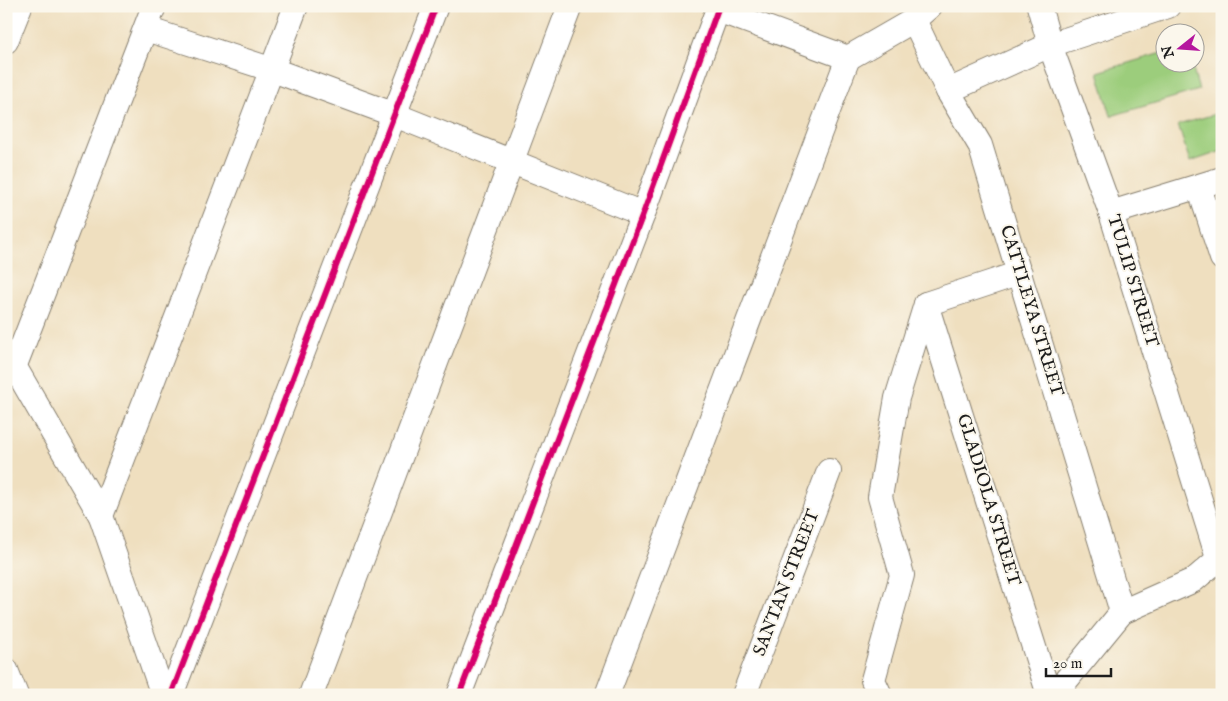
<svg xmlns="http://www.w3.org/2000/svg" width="1228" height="701" font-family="'IM FELL English',serif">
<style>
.green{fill:#9ccd7c;stroke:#5c744c}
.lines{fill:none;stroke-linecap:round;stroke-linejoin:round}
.minor-casing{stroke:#867e6e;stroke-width:26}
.minor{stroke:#fff;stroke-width:24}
.cycleway-casing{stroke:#fbf7ec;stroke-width:9}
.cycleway{stroke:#d6006c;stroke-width:6}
.labels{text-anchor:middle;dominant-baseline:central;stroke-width:4;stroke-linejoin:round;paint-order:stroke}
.street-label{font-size:18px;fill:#1c1c1c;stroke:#fbf7ec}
</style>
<rect width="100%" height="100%" fill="#fbf7ec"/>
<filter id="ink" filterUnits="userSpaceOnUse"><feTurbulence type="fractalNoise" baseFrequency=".02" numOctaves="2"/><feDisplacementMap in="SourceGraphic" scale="10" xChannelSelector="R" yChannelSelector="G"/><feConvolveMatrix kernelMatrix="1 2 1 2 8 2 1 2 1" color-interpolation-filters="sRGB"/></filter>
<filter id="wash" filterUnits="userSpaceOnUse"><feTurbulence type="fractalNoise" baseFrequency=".0096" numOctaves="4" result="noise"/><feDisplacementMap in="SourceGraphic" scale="20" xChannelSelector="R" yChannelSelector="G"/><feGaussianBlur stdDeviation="1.12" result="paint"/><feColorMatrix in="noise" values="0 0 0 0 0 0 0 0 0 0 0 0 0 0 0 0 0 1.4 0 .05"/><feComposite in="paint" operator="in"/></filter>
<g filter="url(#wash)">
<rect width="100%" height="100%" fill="#efdfbf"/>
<g class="green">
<path d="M1165,52L1166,62L1191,63L1199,90L1111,116L1098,72Z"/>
<path d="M1222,112V151L1190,162L1178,125Z"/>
</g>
</g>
<g filter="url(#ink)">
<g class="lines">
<g class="minor-casing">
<g id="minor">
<path d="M1039,6L1050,45L1111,213L1218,558"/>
<path d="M718,10L848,58"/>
<path d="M914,20L948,91L980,145L1122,612"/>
<path d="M146,29L273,70L395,115L643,214"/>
<path d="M6,41L20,6"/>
<path d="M848,58L914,20L930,6"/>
<path d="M948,91L1050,45L1168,6"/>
<path d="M1199,187L1222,258"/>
<path d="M1111,213L1222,179"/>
<path d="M926,304L1049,695"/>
<path d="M6,352L101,516L163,695"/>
<path d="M15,365L154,6"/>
<path d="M101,516L296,6"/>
<path d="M6,670L16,695"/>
<path d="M171,695L436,6"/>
<path d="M311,695L570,6"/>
<path d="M459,695L643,214L719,6"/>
<path d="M607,695L848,58"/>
<path d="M744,695L829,471"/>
<path d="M880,695L873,680L902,575L880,497L897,398L926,304L1020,273"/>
<path d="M1054,695L1122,612L1194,580L1222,556"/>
</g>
</g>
<use href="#minor" class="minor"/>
<g class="cycleway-casing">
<g id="cycleway">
<path d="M171,695L436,6"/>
<path d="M459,695L643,214L719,6"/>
</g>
</g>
<use href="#cycleway" class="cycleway"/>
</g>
</g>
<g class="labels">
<g class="street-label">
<text transform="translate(1132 281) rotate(73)">TULIP STREET</text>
<text transform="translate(1031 311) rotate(73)">CATTLEYA STREET</text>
<text transform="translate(988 500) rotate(73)">GLADIOLA STREET</text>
<text transform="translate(787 583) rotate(-69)">SANTAN STREET</text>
</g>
</g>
<rect width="1228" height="701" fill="none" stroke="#fbf7ec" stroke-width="25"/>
<g transform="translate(1180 48) rotate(253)"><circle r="24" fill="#fbf7ec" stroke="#a29f99"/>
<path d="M0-4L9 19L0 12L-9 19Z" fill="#b5179e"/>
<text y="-8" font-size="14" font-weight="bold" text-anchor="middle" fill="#1c1c1c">N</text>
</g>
<path d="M1046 668v8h65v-8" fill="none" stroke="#1c1c1c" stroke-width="2.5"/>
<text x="1053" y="668" font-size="15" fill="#1c1c1c" stroke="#fbf7ec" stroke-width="4" paint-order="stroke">20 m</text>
</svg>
